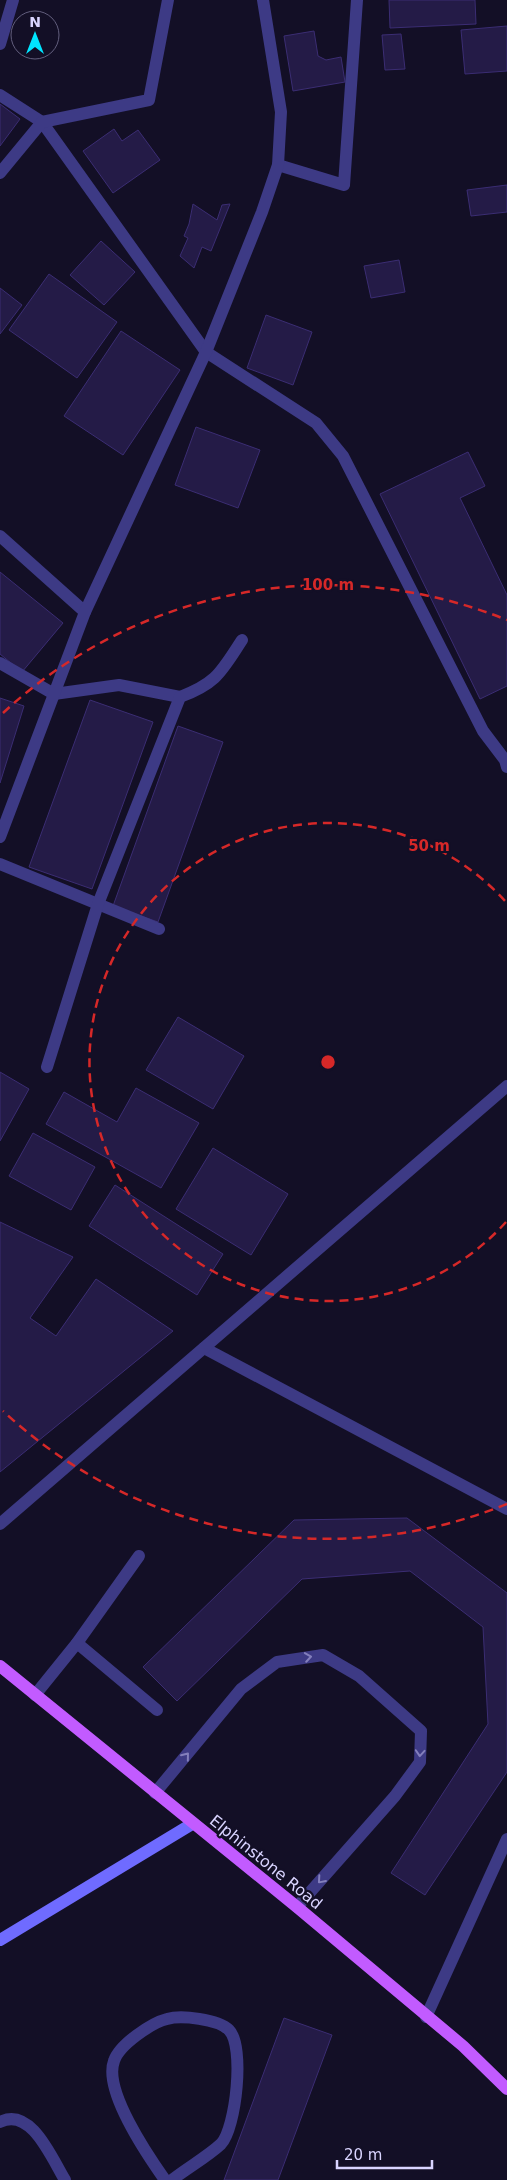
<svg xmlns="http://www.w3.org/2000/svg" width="507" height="2180" font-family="'DejaVu Sans',sans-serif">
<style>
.building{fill:#241b47;stroke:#3b2d73}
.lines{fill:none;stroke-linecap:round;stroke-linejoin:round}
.lane{stroke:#3d3a85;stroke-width:12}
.street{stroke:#3d3a85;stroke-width:12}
.secondary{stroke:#6f6bff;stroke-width:12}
.primary{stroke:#c25bff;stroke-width:12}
.oneway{stroke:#837fbc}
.ring{fill:none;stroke:#d62828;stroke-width:2.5;stroke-dasharray:9 6}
.labels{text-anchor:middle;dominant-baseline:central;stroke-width:4.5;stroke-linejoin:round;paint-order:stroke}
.street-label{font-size:16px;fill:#d9d4ff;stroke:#130f26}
.centre{fill:#d62828;stroke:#130f26;stroke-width:2.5}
.ring-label{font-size:15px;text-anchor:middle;font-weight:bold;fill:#d62828;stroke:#130f26;stroke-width:4.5;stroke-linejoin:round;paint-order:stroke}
</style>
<rect width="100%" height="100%" fill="#130f26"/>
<g class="building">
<path d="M389,0H475L476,24L390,28Z"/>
<path d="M507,26V71L465,74L461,30Z"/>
<path d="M314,31L318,56L326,60L341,57L345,82L293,91L284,36Z"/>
<path d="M401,34L405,69L385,70L382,35Z"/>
<path d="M0,104L20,119L0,146Z"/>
<path d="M114,129L122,141L138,130L160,160L113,193L83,151Z"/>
<path d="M507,185V212L471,216L467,190Z"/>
<path d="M193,204L217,220L222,205L230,204L211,251L202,247L194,268L180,256L188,238L184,236L189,224Z"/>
<path d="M101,241L135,272L104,305L70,275Z"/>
<path d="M399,260L405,292L371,298L364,266Z"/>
<path d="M49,274L117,322L77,378L9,330Z"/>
<path d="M0,288L22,305L0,334Z"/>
<path d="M266,315L312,332L293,385L247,368Z"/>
<path d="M121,331L180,370L123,455L64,416Z"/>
<path d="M196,427L260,450L238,508L175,485Z"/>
<path d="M468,452L485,486L460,498L507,595V686L480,699L380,494Z"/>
<path d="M0,572L63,623L22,672L0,654Z"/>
<path d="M0,698L24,706L0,783Z"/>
<path d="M90,700L153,722L92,889L29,867Z"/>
<path d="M178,726L223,742L158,922L113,906Z"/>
<path d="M178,1017L244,1056L213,1109L146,1070Z"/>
<path d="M0,1072L29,1089L0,1141Z"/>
<path d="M136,1088L199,1123L161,1188L46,1124L64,1092L117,1122Z"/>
<path d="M33,1133L95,1167L71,1210L9,1176Z"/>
<path d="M213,1148L288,1194L251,1255L176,1209Z"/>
<path d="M115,1185L223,1254L197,1295L89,1226Z"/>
<path d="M0,1222L73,1257L30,1318L56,1336L96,1279L173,1331L0,1472Z"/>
<path d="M407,1518L507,1593V1772L425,1895L391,1873L488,1724L483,1627L410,1571L302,1579L177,1701L143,1667L294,1520Z"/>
<path d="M284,2018L332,2035L278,2180H224Z"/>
</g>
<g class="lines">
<g class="lane">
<path d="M206,352L316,423L343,456L483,731L505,760L507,767"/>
<path d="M0,663L54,694L119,685L180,697"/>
<path d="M0,864L159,929"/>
<path d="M47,1067L98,904L180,697C217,683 221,672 242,640"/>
<path d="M77,1643L157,1710"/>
<path d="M35,1695L77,1643L139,1556"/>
<path d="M0,2122C31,2106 52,2159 65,2180"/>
<path d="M165,2180C148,2156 103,2090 114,2061C119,2045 151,2023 167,2019C181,2015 218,2019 229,2030C245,2046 236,2128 221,2144C207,2157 187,2168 172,2180"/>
</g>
<g class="street">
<path d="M0,44L13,0"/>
<path d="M0,95L42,122L206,352"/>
<path d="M278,165L344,185L357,0"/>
<path d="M0,173L42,122L149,100L168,0"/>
<path d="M0,536L85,612"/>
<path d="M0,837L85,612L206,352L262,212L278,165L281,112L263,0"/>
<path d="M204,1348L507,1509"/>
<path d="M0,1524L507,1086"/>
<path d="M155,1793L241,1689L277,1662L323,1655L359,1676L421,1731L420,1762L395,1796L297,1907"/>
<path d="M426,2017L507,1839"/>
</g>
<path class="secondary" d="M0,1940L192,1824"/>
<path class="primary" d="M0,1666L297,1907L463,2046L507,2089"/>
</g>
<defs><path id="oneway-chevron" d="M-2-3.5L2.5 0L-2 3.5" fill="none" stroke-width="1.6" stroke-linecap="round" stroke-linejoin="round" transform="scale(1.25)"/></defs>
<g class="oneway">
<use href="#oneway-chevron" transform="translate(308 1657) rotate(-9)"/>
<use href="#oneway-chevron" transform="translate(420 1753) rotate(94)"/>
<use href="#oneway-chevron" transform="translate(186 1756) rotate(-51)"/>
<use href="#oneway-chevron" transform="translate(321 1880) rotate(131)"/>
</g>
<g class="ring">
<path d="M506 1222A239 239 0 1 1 506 902"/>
<path d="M507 1504A477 477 0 0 1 3 1411M3 713A477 477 0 0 1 507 620"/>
</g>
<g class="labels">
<g class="street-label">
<text transform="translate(266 1862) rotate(39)">Elphinstone Road</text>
</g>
</g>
<circle cx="328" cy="1062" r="8" class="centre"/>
<g class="ring-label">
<text x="328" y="590">100 m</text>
<text x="429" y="851">50 m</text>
</g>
<g transform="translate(35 35)"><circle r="24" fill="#130f26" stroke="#625e7d"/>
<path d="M0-4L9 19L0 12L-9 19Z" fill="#00e5ff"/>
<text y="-8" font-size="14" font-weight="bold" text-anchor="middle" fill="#d9d4ff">N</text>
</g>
<path d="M337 2160v8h95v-8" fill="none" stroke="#d9d4ff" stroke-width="2.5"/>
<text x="344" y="2160" font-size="15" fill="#d9d4ff" stroke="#130f26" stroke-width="4" paint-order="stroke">20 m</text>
</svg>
